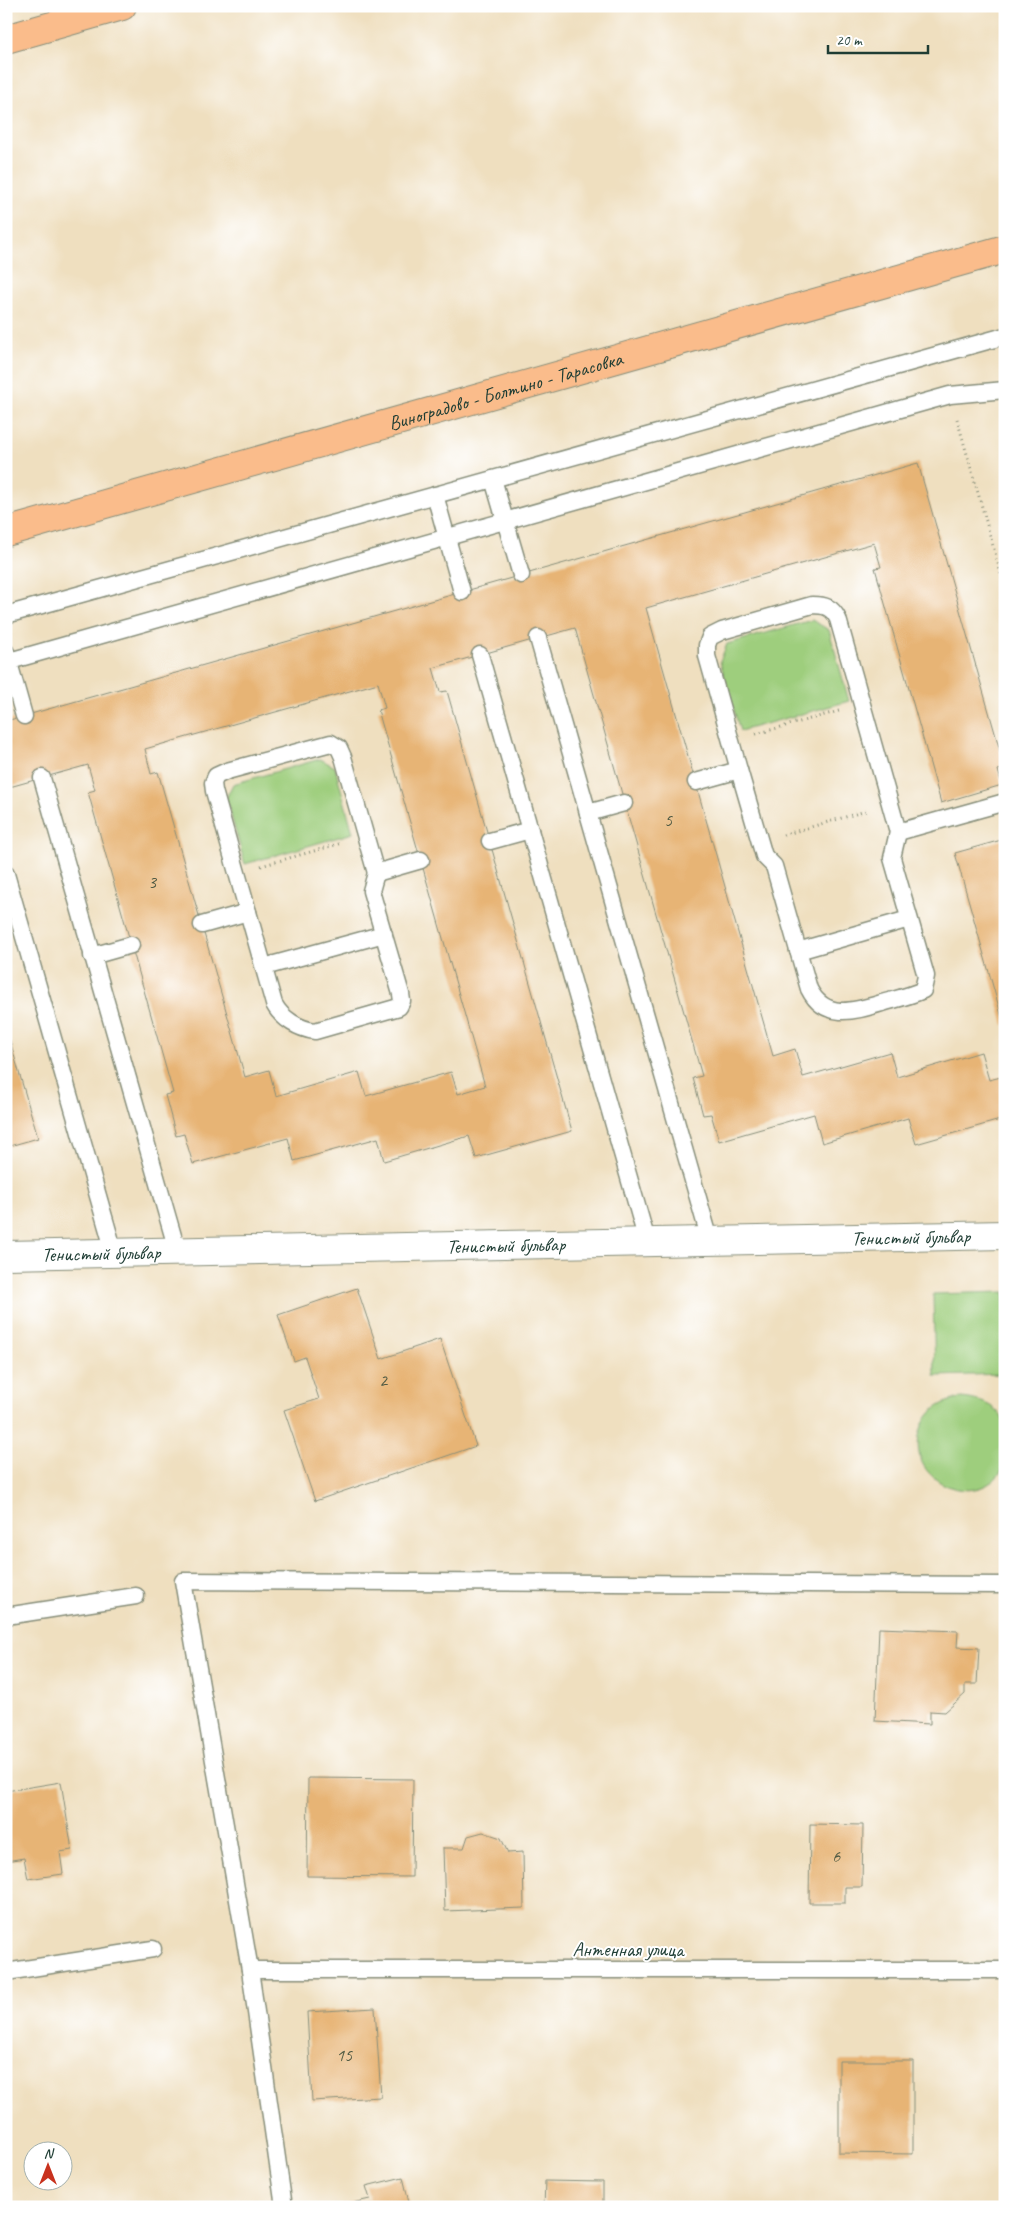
<svg xmlns="http://www.w3.org/2000/svg" width="1011" height="2213" font-family="Caveat,sans-serif">
<style>
.green{fill:#9ece7d;stroke:#5e8658}
.building{fill:#e7b474;fill-rule:evenodd}
.lines{fill:none;stroke-linecap:round;stroke-linejoin:round}
.lane-casing{stroke:#878e7a;stroke-width:19}
.street-casing{stroke:#878e7a;stroke-width:30}
.primary-casing{stroke:#878e7a;stroke-width:30}
.path{stroke:#878e7a;stroke-width:3;stroke-dasharray:1 4;stroke-linecap:butt}
.lane{stroke:#fff;stroke-width:16}
.street{stroke:#fff;stroke-width:28}
.primary{stroke:#fabc8b;stroke-width:28}
.labels{text-anchor:middle;dominant-baseline:central;stroke-width:4;stroke-linejoin:round;paint-order:stroke}
.number-label{font-size:18px;fill:#515b44}
.street-label{font-size:20px;fill:#1f3d34;stroke:#fff}
</style>
<rect width="100%" height="100%" fill="#fff"/>
<filter id="ink" filterUnits="userSpaceOnUse"><feTurbulence type="fractalNoise" baseFrequency=".02" numOctaves="2"/><feDisplacementMap in="SourceGraphic" scale="10" xChannelSelector="R" yChannelSelector="G"/><feConvolveMatrix kernelMatrix="1 2 1 2 8 2 1 2 1" color-interpolation-filters="sRGB"/></filter>
<filter id="wash" filterUnits="userSpaceOnUse"><feTurbulence type="fractalNoise" baseFrequency=".0096" numOctaves="4" result="noise"/><feDisplacementMap in="SourceGraphic" scale="20" xChannelSelector="R" yChannelSelector="G"/><feGaussianBlur stdDeviation="1.12" result="paint"/><feColorMatrix in="noise" values="0 0 0 0 0 0 0 0 0 0 0 0 0 0 0 0 0 1.4 0 .05"/><feComposite in="paint" operator="in"/></filter>
<g filter="url(#wash)">
<rect width="100%" height="100%" fill="#efdfbf"/>
<g class="green">
<path d="M812,620L829,630L849,701L740,731L720,661L727,644Z"/>
<path d="M320,759L335,767L353,833L245,864L226,798L233,784Z"/>
<path d="M1005,1292V1374L935,1376L933,1294Z"/>
<path d="M960,1398C976,1399 998,1404 1004,1422C1007,1428 1005,1438 1005,1445C1005,1451 1007,1462 1004,1467C980,1514 900,1482 922,1426C929,1409 943,1402 960,1398Z"/>
</g>
<g id="blocks">
<g class="building">
<path d="M918,463L1005,768L998,770L1002,785L941,803L875,568L881,567L874,543L646,608L773,1056L795,1049L803,1077L890,1052L897,1077L981,1052L989,1080L1005,1076V1133L1000,1120L916,1144L908,1118L822,1143L814,1114L719,1141L711,1114L703,1115L693,1078L702,1076L575,628L433,668L440,692L447,691L572,1131L476,1158L469,1136L384,1161L378,1138L294,1161L288,1138L193,1164L184,1134L176,1136L165,1095L173,1093L88,792L95,790L88,765L6,788V721ZM378,683L385,708L378,710L485,1086L458,1094L451,1072L366,1096L359,1072L276,1096L269,1070L245,1077L158,772L151,774L145,749Z"/>
<path d="M1005,839V1025H1004L955,853Z"/>
<path d="M6,1027L38,1138L6,1147Z"/>
<path d="M357,1288L381,1359L440,1339L476,1446L315,1501L284,1410L319,1399L305,1357L294,1361L278,1315Z"/>
<path d="M879,1628L958,1631L957,1647L979,1648L977,1684H965V1694L945,1712L930,1711V1724L875,1721Z"/>
<path d="M308,1778L413,1779L412,1877L307,1876Z"/>
<path d="M61,1782L72,1850L60,1852L63,1874L28,1879L24,1858L6,1861V1791Z"/>
<path d="M810,1824L863,1825L862,1887H845V1903H809Z"/>
<path d="M483,1832L501,1838L508,1853L523,1852L524,1908L445,1911L443,1848H464L468,1836Z"/>
<path d="M375,2008L381,2097L312,2101L307,2012Z"/>
<path d="M839,2061H913V2154L839,2153Z"/>
<path d="M403,2177L410,2207H344L343,2205L370,2199L366,2186Z"/>
<path d="M545,2181L603,2182V2207H544Z"/>
</g>
</g>
</g>
<g filter="url(#ink)">
<use href="#blocks" fill-opacity="0" stroke="#878e7a" stroke-width="1"/>
<g class="lines">
<g class="lane-casing">
<g id="lane">
<path d="M493,479L521,575"/>
<path d="M435,495L462,592"/>
<path d="M6,615L1005,336"/>
<path d="M538,638L710,1240"/>
<path d="M6,652L24,716"/>
<path d="M480,655L647,1241"/>
<path d="M6,662L950,395L1005,390"/>
<path d="M739,770L764,856L774,866L809,989C825,1021 855,1011 882,1003C896,999 910,996 923,990L926,976L892,858L898,832"/>
<path d="M42,778L177,1250"/>
<path d="M696,782L739,770L707,656V645L710,637L722,631L812,605C825,605 832,607 838,619L898,832L1005,802"/>
<path d="M588,813L624,803"/>
<path d="M490,841L530,830"/>
<path d="M6,874L114,1252"/>
<path d="M248,912L274,1004C282,1019 299,1029 315,1031L399,1007L402,1001L401,994L371,891L376,873"/>
<path d="M202,925L248,912L214,791L213,783L216,776L227,771L331,743L339,748L343,757L376,873L421,860"/>
<path d="M798,951L909,919"/>
<path d="M92,956L131,945"/>
<path d="M264,967L384,934"/>
<path d="M6,1616L136,1596"/>
<path d="M250,1970H1005"/>
<path d="M6,1972L153,1949"/>
<path d="M284,2207L250,1970L183,1581L1005,1585"/>
</g>
</g>
<g class="street-casing">
<g id="street">
<path id="s1" d="M6,1255L1005,1235"/>
</g>
</g>
<g class="primary-casing">
<g id="primary">
<path d="M6,39L122,6"/>
<path id="s2" d="M6,532L1005,249"/>
</g>
</g>
<g class="path">
<path d="M957,419L1005,588"/>
<path d="M756,734L839,711"/>
<path d="M783,835L866,811"/>
<path d="M261,866L342,843"/>
</g>
<use href="#lane" class="lane"/>
<use href="#street" class="street"/>
<use href="#primary" class="primary"/>
</g>
</g>
<g class="labels">
<g class="number-label">
<text x="668" y="820">5</text>
<text x="152" y="882">3</text>
<text x="383" y="1380">2</text>
<text x="836" y="1856">6</text>
<text x="344" y="2055">15</text>
</g>
<g class="street-label">
<text stroke="none"><textPath href="#s2" startOffset="519">Виноградово - Болтино - Тарасовка</textPath></text>
<text stroke="none"><textPath href="#s1" startOffset="905">Тенистый бульвар</textPath></text>
<text stroke="none"><textPath href="#s1" startOffset="500">Тенистый бульвар</textPath></text>
<text stroke="none"><textPath href="#s1" startOffset="95">Тенистый бульвар</textPath></text>
<text x="628" y="1949">Антенная улица</text>
</g>
</g>
<rect width="1011" height="2213" fill="none" stroke="#fff" stroke-width="25"/>
<g transform="translate(48 2166)"><circle r="24" fill="#ffffff" stroke="#a5b1ae"/>
<path d="M0-4L9 19L0 12L-9 19Z" fill="#c8321e"/>
<text y="-8" font-size="14" font-weight="bold" text-anchor="middle" fill="#1f3d34">N</text>
</g>
<path d="M828 45v8h100v-8" fill="none" stroke="#1f3d34" stroke-width="2.5"/>
<text x="836" y="45" font-size="15" fill="#1f3d34" stroke="#ffffff" stroke-width="4" paint-order="stroke">20 m</text>
</svg>
